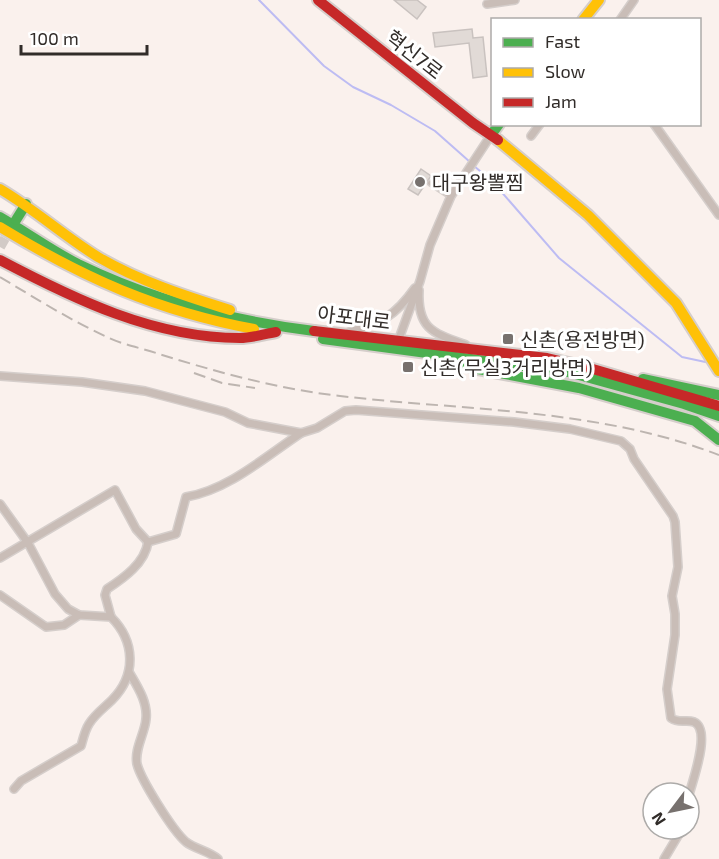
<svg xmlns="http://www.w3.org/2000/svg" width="719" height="859" font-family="'Exo 2','Noto Sans KR',sans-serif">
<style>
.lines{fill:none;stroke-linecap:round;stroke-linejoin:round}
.stream{stroke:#bdbcf3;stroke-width:2}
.building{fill:#e1dad6;stroke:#c9c2bf;stroke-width:1.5}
.secondary-tunnel{stroke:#d2cac6;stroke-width:10;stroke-dasharray:10 5;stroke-linecap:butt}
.lane-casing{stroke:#d5cecb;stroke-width:7}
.street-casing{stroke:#d5cecb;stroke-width:10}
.fast-casing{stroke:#d5cecb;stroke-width:14}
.slow-casing{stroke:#d5cecb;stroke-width:14}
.jam-casing{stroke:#d5cecb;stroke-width:14}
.lane{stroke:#c9bdb7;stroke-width:4}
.street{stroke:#c9bdb7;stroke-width:7}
.fast{stroke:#4caf50;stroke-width:10}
.slow{stroke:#ffc107;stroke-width:10}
.jam{stroke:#c62828;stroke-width:10}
.rail{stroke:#bdb5b0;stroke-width:2;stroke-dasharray:12 6;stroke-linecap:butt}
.poi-dot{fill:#77716e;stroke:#fff;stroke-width:2}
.labels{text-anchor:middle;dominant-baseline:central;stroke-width:6;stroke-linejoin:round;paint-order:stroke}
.street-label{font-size:20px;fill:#312c29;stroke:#fff}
.poi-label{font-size:20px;fill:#312c29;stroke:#fff;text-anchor:start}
</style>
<rect width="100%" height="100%" fill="#faf1ed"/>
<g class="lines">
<g class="stream">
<path d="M259,0L324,66L353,87L391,105L435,131L470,162"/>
<path d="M474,166L492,181L559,258L682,357L710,363"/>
</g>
</g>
<g class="building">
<path d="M394,0H417L426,7L417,19Z"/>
<path d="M472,29L473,38L483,37L487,76L473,78L469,43L435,47L433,33Z"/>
<path d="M421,169L431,176L418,195L408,189Z"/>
</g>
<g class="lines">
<path class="secondary-tunnel" d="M0,247L12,226"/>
<g class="lane-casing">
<path id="lane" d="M430,183L450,196"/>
</g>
<g class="street-casing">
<g id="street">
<path d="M487,4L515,0"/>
<path d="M620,20L634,0"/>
<path d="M654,124L719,215"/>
<path d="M531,136L540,124"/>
<path d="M419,290C417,329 433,333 466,345"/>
<path d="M349,332C382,323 395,316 415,288"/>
<path d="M397,344L420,281L430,245L451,196L491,135"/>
<path d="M0,376L82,382L145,391L225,412L248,423L301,433L317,428L345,411L356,410L514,422L570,429L621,441L630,449L634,459L673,516L675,522L678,567L672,596L675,614V635L667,689L671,718C679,724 686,719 694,722C712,730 692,782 689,795"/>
<path d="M0,504L28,543L55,594L68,609L79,615L111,617C135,641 137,675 112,700C104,708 95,714 89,724C85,730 83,739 81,746L21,781L14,789"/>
<path d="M0,558L115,490L136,529L148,542L176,534L186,497C228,490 265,457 301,433"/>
<path d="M0,595L46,627L64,625L79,615"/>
<path d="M111,617L105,595L107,589C124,578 145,563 148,542"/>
<path d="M129,672C137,686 148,702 146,719C145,733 134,749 137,764C141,780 173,831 186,842C195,849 209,851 218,859"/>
<path d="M664,859L682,829"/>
</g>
</g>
<g class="fast-casing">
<g id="fast">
<path d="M491,135L499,124"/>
<path d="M0,217C26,232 51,250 78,264C152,300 233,321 314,331"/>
<path d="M16,220L26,204"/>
<path d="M323,339L568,372L684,404L719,416"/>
<path d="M444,359L478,369L579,388L695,421L719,440"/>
<path d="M643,379L719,395"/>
</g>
</g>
<g class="slow-casing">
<g id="slow">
<path d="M583,20L599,0"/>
<path d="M498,140L588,215L676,303L719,371"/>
<path d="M0,189C34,209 64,236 98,257C139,281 185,296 230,310"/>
<path d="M0,227C84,278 157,311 254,329"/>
</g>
</g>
<g class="jam-casing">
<g id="jam">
<path d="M318,0L473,123L498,140"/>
<path d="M0,260C74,299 154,338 240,338C252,338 264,334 276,332"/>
<path d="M314,331L547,358L586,367L719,406"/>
</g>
</g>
<use href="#lane" class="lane"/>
<use href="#street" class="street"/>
<use href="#fast" class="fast"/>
<use href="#slow" class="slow"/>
<use href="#jam" class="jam"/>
<g class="rail">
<path d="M0,277C35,298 70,320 107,337C123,345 142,348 159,354C217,372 278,389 340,396C467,411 597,408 719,455"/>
<path d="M194,373L222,383L255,388"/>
</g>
</g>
<g class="poi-dot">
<circle cx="420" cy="182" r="6"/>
<rect x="502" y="333" width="12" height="12" rx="3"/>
<rect x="402" y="361" width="12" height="12" rx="3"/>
</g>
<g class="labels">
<g class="street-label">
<text transform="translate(415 54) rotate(38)">혁신7로</text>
<text transform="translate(354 317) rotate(7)">아포대로</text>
</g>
<g class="poi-label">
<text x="432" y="182">대구왕뽈찜</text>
<text x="520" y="339">신촌(용전방면)</text>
<text x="420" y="367">신촌(무실3거리방면)</text>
</g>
</g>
<rect x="491" y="18" width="210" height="108" fill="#ffffff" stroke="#adaba9" stroke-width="1.5"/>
<rect x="503" y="38" width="30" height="9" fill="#4caf50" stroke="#adaba9" stroke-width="1.5"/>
<text x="545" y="48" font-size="18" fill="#312c29">Fast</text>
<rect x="503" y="68" width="30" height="9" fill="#ffc107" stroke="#adaba9" stroke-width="1.5"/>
<text x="545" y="78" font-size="18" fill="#312c29">Slow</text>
<rect x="503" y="98" width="30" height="9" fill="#c62828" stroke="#adaba9" stroke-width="1.5"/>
<text x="545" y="108" font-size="18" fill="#312c29">Jam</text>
<g transform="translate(671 811) rotate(238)"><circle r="28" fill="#ffffff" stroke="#adaba9" stroke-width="1.5"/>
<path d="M0-4.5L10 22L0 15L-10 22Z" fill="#77716e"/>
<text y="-9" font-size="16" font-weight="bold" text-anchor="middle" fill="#312c29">N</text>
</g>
<path d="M21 45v9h126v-9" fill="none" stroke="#312c29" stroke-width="3"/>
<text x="30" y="45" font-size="18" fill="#312c29" stroke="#ffffff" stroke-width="4.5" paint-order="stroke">100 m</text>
</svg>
